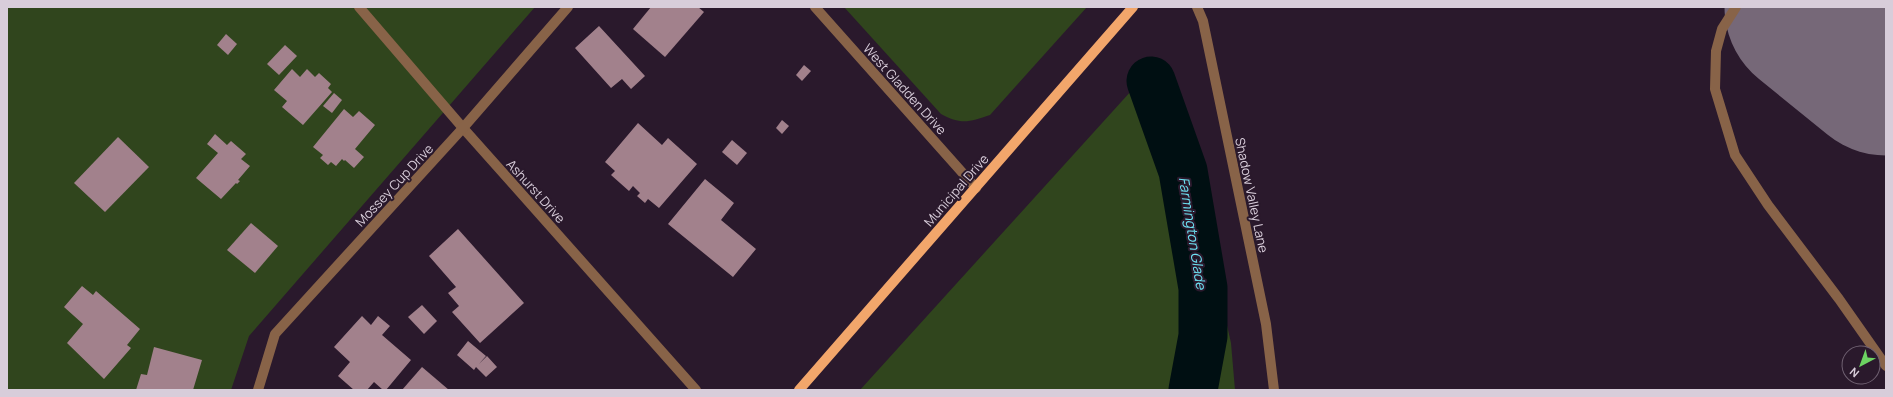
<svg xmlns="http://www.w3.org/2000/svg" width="1893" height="397" font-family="Manrope,sans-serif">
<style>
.green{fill:#30451d}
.sand{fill:#2f2705}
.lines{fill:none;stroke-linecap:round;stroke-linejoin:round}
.river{stroke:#000f12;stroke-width:49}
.taxiway{stroke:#766878;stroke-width:74}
.runway{stroke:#766878;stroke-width:185}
.building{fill:#a2818c}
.minor{stroke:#886348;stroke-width:10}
.major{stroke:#f2a66b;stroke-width:10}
.labels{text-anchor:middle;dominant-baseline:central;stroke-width:4;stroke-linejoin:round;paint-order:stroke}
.street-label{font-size:13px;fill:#d8cdda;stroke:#2a192c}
.water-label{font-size:14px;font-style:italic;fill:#6ee3f4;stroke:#2a192c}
</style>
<rect width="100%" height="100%" fill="#2a192c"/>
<g class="green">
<path d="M7,7H535L249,336L231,390H7Z"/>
<path d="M844,7H1087L990,115C970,122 960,125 941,114Z"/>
<path d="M1151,69L1174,91L1231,343L1235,390H1201L1209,333L1212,299L1185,162L1172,113L1164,90L1155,113L1160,137L1184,217L1197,285L1198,321L1187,390H860Z"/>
</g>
<path class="sand" d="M1154,77L1164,89L1172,113L1185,162L1212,299L1209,333L1201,390H1187L1198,321L1197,285L1184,217L1147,85Z"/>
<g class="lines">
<path class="river" d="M1151,81L1183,171L1203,288V336L1193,390"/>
<path class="taxiway" d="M1875,7C1873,21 1880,35 1886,47"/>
<path class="runway" d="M1817,7L1886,63"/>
</g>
<g class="building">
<path d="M651,7H698L704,12L665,57L633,29Z"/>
<path d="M599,26L645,76L631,89L622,79L611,88L575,48Z"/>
<path d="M226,34L237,44L228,55L217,45Z"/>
<path d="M285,45L297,56L279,75L267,64Z"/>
<path d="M804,65L811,71L802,81L796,75Z"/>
<path d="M292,69L300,77L307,69L315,77L319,73L331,84L328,88L332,92L303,125L282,107L287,101L274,90Z"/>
<path d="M334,93L342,100L332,113L323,106Z"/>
<path d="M344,109L353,117L359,111L375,125L355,149L364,157L354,168L345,160L344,161L342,159L336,166L331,162L328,165L320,158L323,155L313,147Z"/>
<path d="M782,120L789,126L782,134L776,128Z"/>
<path d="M638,123L662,145L668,138L697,164L659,208L648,199L645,203L637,196L640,193L633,186L629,191L611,175L615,171L605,162Z"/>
<path d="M215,134L227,145L231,141L246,154L241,159L250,166L238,180L240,181L237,184L236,183L221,199L196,178L218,153L207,144Z"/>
<path d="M118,137L149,167L105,212L74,183Z"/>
<path d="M732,140L747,153L737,165L722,152Z"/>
<path d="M705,179L734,203L721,220L756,249L733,277L668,224Z"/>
<path d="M251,223L278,246L255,273L227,250Z"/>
<path d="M458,229L524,303L480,343L452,312L459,306L448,293L456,287L429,256Z"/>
<path d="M82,286L93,295L96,291L140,329L127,345L131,348L104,379L67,343L83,324L64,307Z"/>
<path d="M422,305L437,321L424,334L408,317Z"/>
<path d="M362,316L371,325L378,316L390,326L382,335L411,360L386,390H383L374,382L367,390H354L338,376L350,362L334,347Z"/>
<path d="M468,341L486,356L479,364L487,356L497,367L486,377L476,367L474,370L457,355Z"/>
<path d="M154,347L202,360L193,390H136L141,374L147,375Z"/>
<path d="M422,367L449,390H402Z"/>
</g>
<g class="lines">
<g class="minor">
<path d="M359,7L463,128L696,390"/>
<path d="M815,7L976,188"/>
<path d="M1197,7L1203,21L1266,324L1274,390"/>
<path d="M1736,7L1722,29L1716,51L1715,89L1735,155L1768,205L1839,299L1886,366"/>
<path d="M258,390L275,334L463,128L568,7"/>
</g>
<path class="major" d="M799,390L1133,7"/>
</g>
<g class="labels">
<g class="street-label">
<text transform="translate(905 89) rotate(48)">West Gladden Drive</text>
<text transform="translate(394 185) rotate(-47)">Mossey Cup Drive</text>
<text transform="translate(956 190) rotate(-49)">Municipal Drive</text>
<text transform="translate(536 191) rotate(48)">Ashurst Drive</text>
<text transform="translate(1252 195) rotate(78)">Shadow Valley Lane</text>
</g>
<g class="water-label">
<text transform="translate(1193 233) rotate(81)">Farmington Glade</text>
</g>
</g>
<rect width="1893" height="397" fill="none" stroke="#d8cdda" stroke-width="16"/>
<g transform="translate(1861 365) rotate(221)"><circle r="19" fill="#2a192c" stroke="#706172"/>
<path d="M0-3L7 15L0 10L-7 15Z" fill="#6cd362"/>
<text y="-6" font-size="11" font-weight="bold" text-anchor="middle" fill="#d8cdda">N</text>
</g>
</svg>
